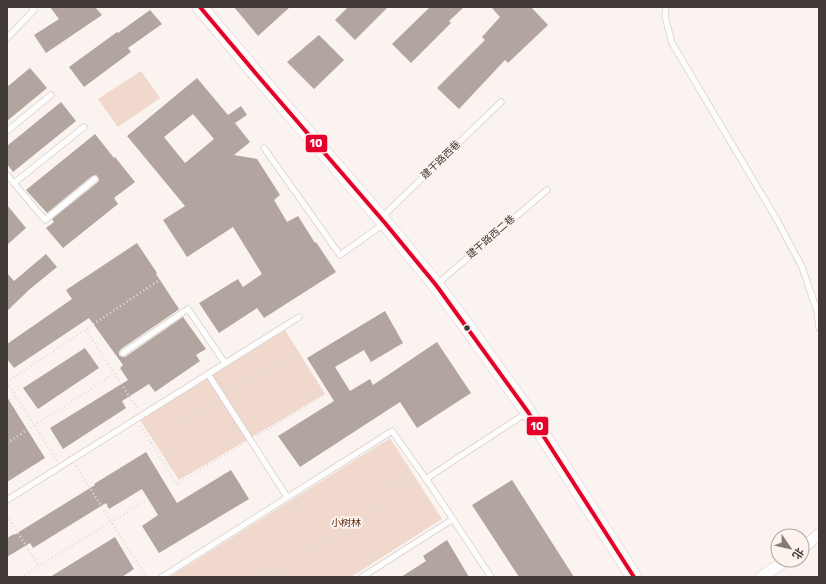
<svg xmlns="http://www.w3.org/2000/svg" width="826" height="584" font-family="Rubik,'Noto Sans SC',sans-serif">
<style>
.green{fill:#f0d8cd}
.building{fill:#b2a59f;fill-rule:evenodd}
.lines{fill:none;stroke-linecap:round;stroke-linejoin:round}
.service-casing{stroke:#d7d0ce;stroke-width:7}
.minor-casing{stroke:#d7d0ce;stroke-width:12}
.secondary-casing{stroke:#d7d0ce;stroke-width:16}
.path{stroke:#e1dfdf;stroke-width:2.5;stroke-dasharray:1 3;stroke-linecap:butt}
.service{stroke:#fefdfd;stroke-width:5.5}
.minor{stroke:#fefdfd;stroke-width:11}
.secondary{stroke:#fefdfd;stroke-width:15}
.bus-1-casing{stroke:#fdf2ed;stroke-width:7}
.bus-1{stroke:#e4002b;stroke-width:4}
.bus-dot{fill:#413a37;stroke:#fdf2ed;stroke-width:1.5}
.labels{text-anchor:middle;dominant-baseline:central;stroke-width:4;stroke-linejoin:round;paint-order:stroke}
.street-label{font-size:10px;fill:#413a37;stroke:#fdf2ed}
.park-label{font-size:10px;fill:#5f2b11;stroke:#fdf2ed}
.line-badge{stroke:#fdf2ed;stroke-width:1.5}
.badge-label{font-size:11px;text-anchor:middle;font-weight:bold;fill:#fff}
</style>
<rect width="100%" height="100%" fill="#faf3f0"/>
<g class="green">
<path d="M141,71L160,98L118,127L98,99Z"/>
<path d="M285,330L325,394L179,480L140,420Z"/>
<path d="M390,438L442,519L351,577H172L171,576Z"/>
</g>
<g class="building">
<path d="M50,7H95L102,15L46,53L34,35L59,19Z"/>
<path d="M234,7H290L258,36Z"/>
<path d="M348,7H388L355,40L335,20Z"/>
<path d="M430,7H464L449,21L451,23L411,63L392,44Z"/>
<path d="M491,7H531L548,25L508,63L505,60L459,109L437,88L485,40L482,37L500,17Z"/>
<path d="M150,10L162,24L128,48L131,52L84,87L69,67L117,32L118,33Z"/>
<path d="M319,35L344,60L314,89L287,62Z"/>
<path d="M30,68L47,88L7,121V87Z"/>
<path d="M197,78L228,115L241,106L247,115L235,123L250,142L234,155L257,159L280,195L274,200L287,222L298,216L315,243L316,242L336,272L264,318L257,308L219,333L199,303L238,279L243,287L262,274L233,227L187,257L163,220L185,206L127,136ZM193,114L214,139L185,163L164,137Z"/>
<path d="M61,102L76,121L13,172L7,164V146Z"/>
<path d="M95,134L114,158L115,157L135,182L114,198L118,204L63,248L46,228L54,222L52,219L98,182L99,180L98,177L96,175L92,176L47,213L26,190Z"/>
<path d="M7,205L26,228L7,245Z"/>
<path d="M137,243L157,273L156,274L179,309L178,310L121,349L119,352V355L122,357H125L183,317L206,349L196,355L200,361L155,392L149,384L122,401L126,408L63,449L50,428L128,380L120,368L123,365L89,318L14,368L7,359V344L72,299L66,290Z"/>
<path d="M46,254L57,267L30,289L7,311V273L14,281Z"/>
<path d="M385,311L403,343L371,362L364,350L335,367L350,391L370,379L373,385L437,342L471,393L417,428L400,402L300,467L278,436L334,401L307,358Z"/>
<path d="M85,348L99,368L38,409L23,388Z"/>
<path d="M7,397L45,458L7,482Z"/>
<path d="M146,452L177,503L231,470L249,499L159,553L142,526L158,515L142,489L109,509L106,503L33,548L30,543L7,557V538L14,534V535L95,485L94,484Z"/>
<path d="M512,480L574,577H519L472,505Z"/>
<path d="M115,537L134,569L122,577H50Z"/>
<path d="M447,540L469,577H401L426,561L423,556Z"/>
</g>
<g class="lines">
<g class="service-casing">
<g id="service">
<path d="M666,7L665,16L672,43L777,220L802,267L817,311L819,328"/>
<path d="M7,38L34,10L32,7"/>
<path d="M7,131L51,95"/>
<path d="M264,148L340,255L385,223"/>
<path d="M7,175L45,220L95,179"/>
<path d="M14,183L84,127"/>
<path d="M381,218L501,102"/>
<path d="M436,285L547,190"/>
<path d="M123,353L188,309L225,363"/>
<path d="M208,374L287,497"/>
<path d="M426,479L459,457L528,412"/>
<path d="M7,500L299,317"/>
<path d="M162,577L392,431L433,489L491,577"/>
<path d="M362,577L453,519"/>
</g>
</g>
<g class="minor-casing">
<g id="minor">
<path d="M802,549L819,534"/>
<path d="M761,577L787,560"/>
</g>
</g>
<g class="secondary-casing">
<path id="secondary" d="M200,7L258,76L385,223L436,285L468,328L528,412L634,577"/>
</g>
<g class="path">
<path d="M86,330L137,408"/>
<path d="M7,382L158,281"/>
<path d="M7,382L57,461"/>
<path d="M229,393L297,353"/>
<path d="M7,401L16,396"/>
<path d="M140,426L177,484L244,443"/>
<path d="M257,436L325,394"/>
<path d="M7,443L114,374"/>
<path d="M151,443L216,401"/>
<path d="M76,466L146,577"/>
<path d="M334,477L384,553"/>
<circle cx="395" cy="499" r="16"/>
<path d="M291,504L336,577"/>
<path d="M7,516L39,566"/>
<path d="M243,535L269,577"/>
<path d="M21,577L145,501"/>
<path d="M266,577L381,507"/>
</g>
<use href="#service" class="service"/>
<use href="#minor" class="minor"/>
<use href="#secondary" class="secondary"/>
<g class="bus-1-casing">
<path id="bus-1" d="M200,7L258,76L385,223L436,285L528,412L634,577"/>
</g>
<use href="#bus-1" class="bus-1"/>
</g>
<circle class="bus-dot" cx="467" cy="328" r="3.5"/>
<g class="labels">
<g class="street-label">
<text transform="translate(441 160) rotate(-44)">建干路西巷</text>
<text transform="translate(491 237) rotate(-41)">建干路西二巷</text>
</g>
<g class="park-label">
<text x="346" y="523">小树林</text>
</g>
</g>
<g class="line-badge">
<rect x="305" y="134" width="23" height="19" rx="4" fill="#e4002b"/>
<rect x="526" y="416" width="23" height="20" rx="4" fill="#e4002b"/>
</g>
<g class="badge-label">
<text x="316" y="147">10</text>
<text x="537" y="430">10</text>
</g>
<rect width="826" height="584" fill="none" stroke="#413a37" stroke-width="16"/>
<g transform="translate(790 548) rotate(124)"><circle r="19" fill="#fdf2ed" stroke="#b2a8a4"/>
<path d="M0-3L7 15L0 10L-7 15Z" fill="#827b78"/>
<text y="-6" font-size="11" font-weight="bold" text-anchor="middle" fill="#413a37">北</text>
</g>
</svg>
